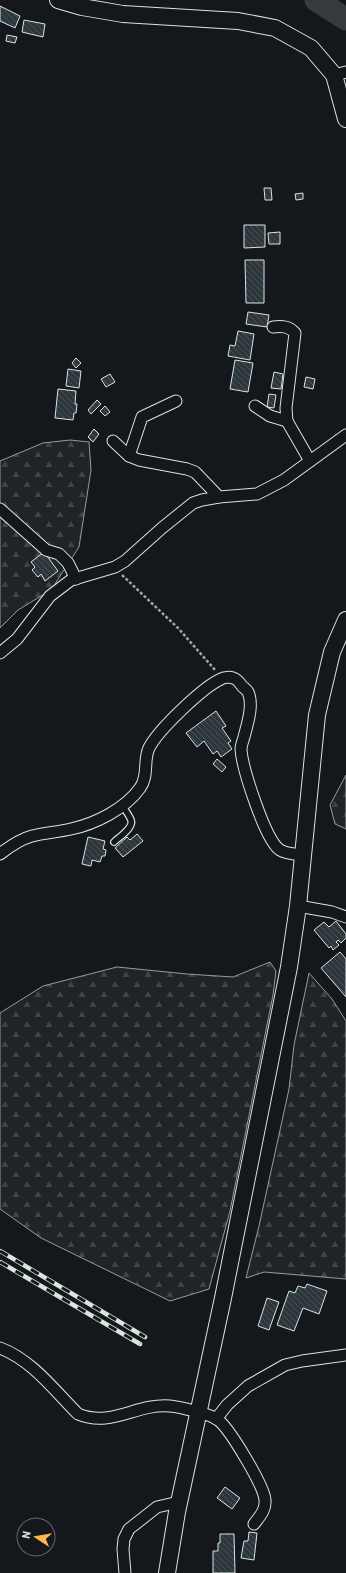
<svg xmlns="http://www.w3.org/2000/svg" width="346" height="1573" font-family="Barlow,sans-serif">
<style>
.forest{fill:url(#forest-firs);stroke:#939e99}
.lines{fill:none;stroke-linecap:round;stroke-linejoin:round}
.river{stroke:#363b3e;stroke-width:23}
.building{fill:url(#building-back-hatch);stroke:#d8e6dc}
.lane-casing{stroke:#d8e6dc;stroke-width:8}
.street-casing{stroke:#d8e6dc;stroke-width:13}
.secondary-casing{stroke:#d8e6dc;stroke-width:18}
.path{stroke:#9da8a2;stroke-width:2.5;stroke-dasharray:3 2;stroke-linecap:butt}
.lane{stroke:#14181c;stroke-width:5.5}
.street{stroke:#14181c;stroke-width:11}
.secondary{stroke:#14181c;stroke-width:16}
.rail-casing{stroke:#d8e6dc;stroke-width:4.5}
.rail{stroke:#14181c;stroke-width:3;stroke-dasharray:9;stroke-linecap:butt}
</style>
<defs>
<pattern id="forest-firs" width="22" height="20" patternUnits="userSpaceOnUse"><rect width="22" height="20" fill="#202428"/><path d="M5 1l3.5 6h-7zM16 11l3.5 6h-7z" fill="#404447"/></pattern>
<pattern id="building-back-hatch" width="6" height="6" patternUnits="userSpaceOnUse"><rect width="6" height="6" fill="#2c363c"/><path d="M-1 5l2 2M0 0l6 6M5-1l2 2" fill="none" stroke="#4a5358"/></pattern>
</defs>
<rect width="100%" height="100%" fill="#14181c"/>
<g class="forest">
<path d="M70,440L89,442L91,470L79,547L51,590L18,610L0,628V461L43,443Z"/>
<path d="M346,775V829L335,824L330,805Z"/>
<path d="M270,962L276,971L273,995L230,1211L209,1289L170,1301L41,1238L0,1209V1013L43,986L117,967L187,974L233,977Z"/>
<path d="M309,973L332,999L346,1021V1279L264,1272L246,1278L259,1226L289,1089L294,1045Z"/>
</g>
<g class="lines">
<path class="river" d="M316,0L346,19"/>
</g>
<g class="building">
<path d="M0,6L20,16L15,28L0,21Z"/>
<path d="M24,20L45,24L43,37L22,32Z"/>
<path d="M7,35L17,37L15,43L6,41Z"/>
<path d="M264,188H271L272,200H265Z"/>
<path d="M303,193V199L296,200L295,194Z"/>
<path d="M244,225H265V247L244,248Z"/>
<path d="M280,232V244H269L268,233Z"/>
<path d="M245,260H264V303H246Z"/>
<path d="M248,312L269,315L267,327L246,324Z"/>
<path d="M238,331L254,334L250,360L228,356L230,345L235,346Z"/>
<path d="M76,358L81,363L76,368L72,363Z"/>
<path d="M235,360L253,363L248,392L230,389Z"/>
<path d="M68,369L81,371L79,388L66,386Z"/>
<path d="M274,372L283,374L281,389L271,388Z"/>
<path d="M110,374L115,382L106,387L101,379Z"/>
<path d="M306,377L315,379L313,389L304,387Z"/>
<path d="M58,389L76,391L75,404H77L76,413H74L73,420L55,418Z"/>
<path d="M269,394L276,395L274,408L267,407Z"/>
<path d="M97,400L101,404L91,414L88,410Z"/>
<path d="M105,406L110,412L105,416L100,411Z"/>
<path d="M94,429L99,434L93,442L88,437Z"/>
<path d="M44,552L58,571L45,581L41,574L38,577L32,570L35,567L31,562Z"/>
<path d="M216,711L226,726L222,728L231,741L228,743L232,749L221,757L217,751L213,754L204,741L197,747L186,733Z"/>
<path d="M217,759L226,767L222,772L213,764Z"/>
<path d="M137,834L143,841L123,857L115,848L127,837L130,840Z"/>
<path d="M88,837L105,841L103,849L106,850L105,856H102L100,862L92,860L91,866L82,864Z"/>
<path d="M336,921L346,934V938L341,943L338,940L336,942L339,945L333,950L331,946L329,948L314,930L324,922L329,927Z"/>
<path d="M340,952L346,959V997L321,968Z"/>
<path d="M307,1284L327,1291L319,1314L303,1308L294,1331L277,1325L289,1291L295,1293L298,1286L305,1288Z"/>
<path d="M267,1298L279,1302L269,1330L258,1326Z"/>
<path d="M225,1487L240,1498L232,1509L217,1498Z"/>
<path d="M249,1532L257,1533L254,1560L241,1558L244,1541H248Z"/>
<path d="M220,1534H234L235,1573H213V1551H218V1543H220Z"/>
</g>
<g class="lines">
<g class="lane-casing">
<path id="lane" d="M114,842C119,837 134,828 131,820C129,815 125,810 122,805"/>
</g>
<g class="street-casing">
<g id="street">
<path d="M334,75L346,72"/>
<path d="M273,327C282,326 289,326 295,333L286,408L287,421L310,461"/>
<path d="M255,406L270,416L287,421"/>
<path d="M113,441L129,456L139,460L187,469L195,472L219,497"/>
<path d="M129,456L142,417L176,401"/>
<path d="M0,509L46,550L59,554L68,563L76,579"/>
<path d="M0,653L17,639L50,596L71,580L115,567L125,561L162,528L193,503L202,500L219,497L257,494L284,480L346,435"/>
<path d="M0,854C9,847 21,839 32,836C44,833 58,832 71,829C95,824 125,809 140,788C149,776 143,760 149,748C158,730 203,687 221,679C224,677 230,677 233,678C237,679 240,683 242,686C244,688 247,690 248,692C254,705 247,725 244,737C243,741 241,745 241,749C242,767 265,840 280,850C286,854 296,854 303,855"/>
<path d="M298,906L332,912L346,917"/>
<path d="M0,1348C32,1360 54,1390 78,1414C112,1428 136,1403 170,1406C180,1407 209,1414 217,1419C229,1427 264,1486 265,1500C266,1510 260,1516 254,1524"/>
<path d="M216,1419L227,1405L248,1386L285,1365L302,1361L346,1355"/>
<path d="M125,1573L123,1549L124,1539L129,1529L157,1507L179,1502"/>
</g>
</g>
<g class="secondary-casing">
<g id="secondary">
<path d="M58,0L82,7L123,14L238,21L275,28L311,48L334,75L346,119"/>
<path d="M167,1573L177,1512L223,1298L289,967L298,906L317,715L332,652L346,620"/>
</g>
</g>
<path class="path" d="M122,575L178,628L215,670"/>
<use href="#lane" class="lane"/>
<use href="#street" class="street"/>
<use href="#secondary" class="secondary"/>
<g class="rail-casing">
<g id="rail">
<path d="M0,1251L145,1337"/>
<path d="M0,1262L140,1344"/>
</g>
</g>
<use href="#rail" class="rail"/>
</g>
<g transform="translate(36 1537) rotate(282)"><circle r="19" fill="#14181c" stroke="#626a69"/>
<path d="M0-3L7 15L0 10L-7 15Z" fill="#ffb74d"/>
<text y="-6" font-size="11" font-weight="bold" text-anchor="middle" fill="#d8e6dc">N</text>
</g>
</svg>
